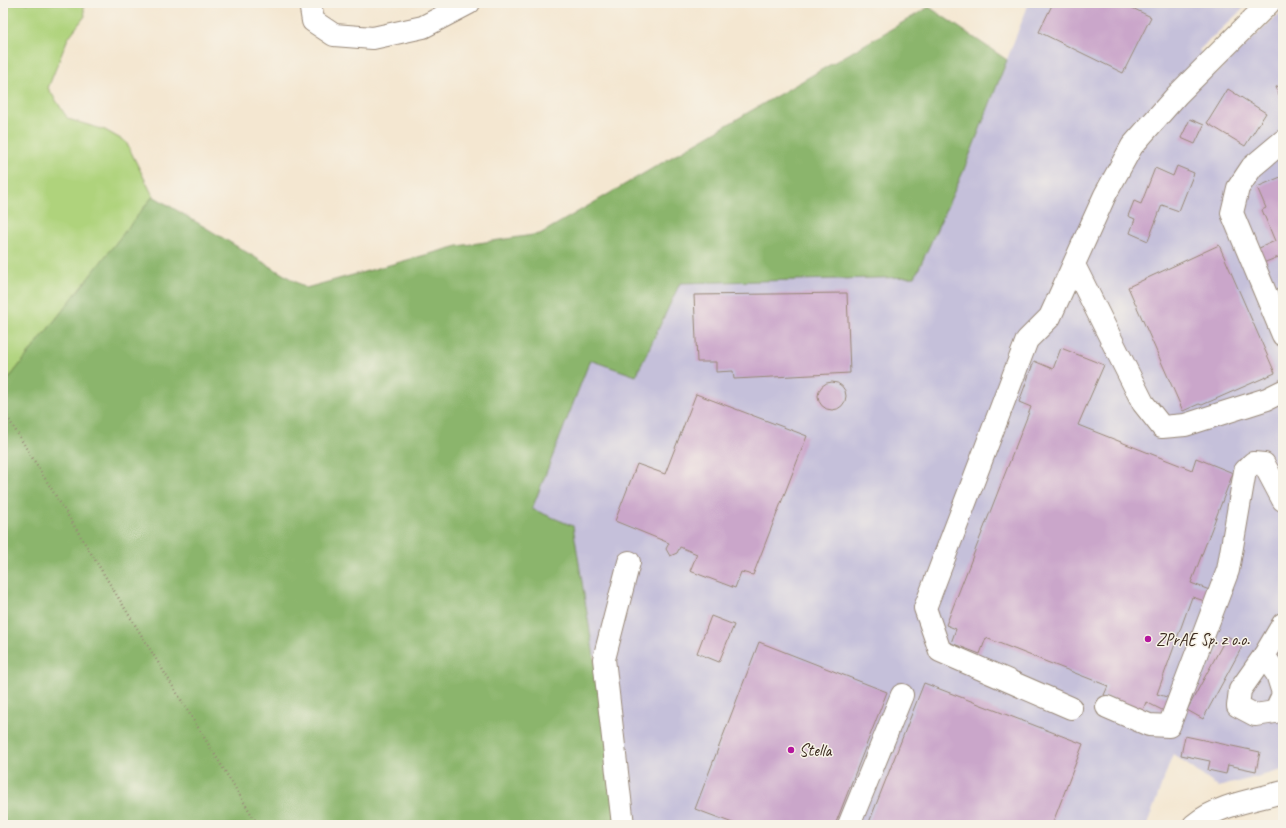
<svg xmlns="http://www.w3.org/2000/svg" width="1286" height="828" font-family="Caveat,sans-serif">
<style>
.industrial{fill:#c5c0da}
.green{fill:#afd37c;stroke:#757e4d}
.forest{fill:#8bb56c;stroke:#637045}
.building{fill:#caa6ca}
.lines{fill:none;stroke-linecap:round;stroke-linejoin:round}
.minor-casing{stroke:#988878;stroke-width:24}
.path{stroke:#988878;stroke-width:2.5;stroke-dasharray:1 3;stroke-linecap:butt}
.minor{stroke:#fff;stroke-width:22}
.poi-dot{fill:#b5179e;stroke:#f7f3e8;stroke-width:1.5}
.labels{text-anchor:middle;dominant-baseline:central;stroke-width:3;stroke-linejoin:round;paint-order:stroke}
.poi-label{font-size:17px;fill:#3b2a1e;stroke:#f7f3e8;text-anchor:start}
</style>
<rect width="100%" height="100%" fill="#f7f3e8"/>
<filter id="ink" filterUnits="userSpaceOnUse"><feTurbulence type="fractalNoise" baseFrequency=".025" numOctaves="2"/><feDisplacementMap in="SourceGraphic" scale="8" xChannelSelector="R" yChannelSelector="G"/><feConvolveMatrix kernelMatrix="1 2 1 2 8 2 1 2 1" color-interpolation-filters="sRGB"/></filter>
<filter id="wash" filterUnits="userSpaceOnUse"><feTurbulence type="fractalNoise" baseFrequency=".012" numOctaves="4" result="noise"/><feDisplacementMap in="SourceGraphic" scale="16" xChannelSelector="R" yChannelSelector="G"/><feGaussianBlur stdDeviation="0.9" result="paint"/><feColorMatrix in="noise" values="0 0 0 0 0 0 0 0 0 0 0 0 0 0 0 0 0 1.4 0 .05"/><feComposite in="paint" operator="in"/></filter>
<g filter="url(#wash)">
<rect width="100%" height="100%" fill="#f4e7d1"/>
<path class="industrial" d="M1029,3H1249L1199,50L1215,74L1283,10V770L1218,787L1173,754L1147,825H635L615,663L593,655L573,526L532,509L590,359L636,376L680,283L915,277L963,172Z"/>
<path class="green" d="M3,3H83L85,16L68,38L48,88L68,119L105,130L126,142L153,196L3,386Z"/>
<path class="forest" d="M929,7L1007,60L963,172L915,277L680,283L636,376L590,360L532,509L573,526L621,825H3V386L153,196L306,288L458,246L540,234Z"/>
<g id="blocks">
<g class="building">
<path d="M1053,3H1122L1151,17L1123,73L1039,32Z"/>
<path d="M1283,84V104L1276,87Z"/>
<path d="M1228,89L1266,113L1245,146L1207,123Z"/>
<path d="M1190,119L1204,125L1195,144L1181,138Z"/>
<path d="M1177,166L1194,173L1179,211L1162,205L1148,241L1130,233L1135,219L1128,216L1134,201L1141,204L1155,168L1173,176Z"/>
<path d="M1283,176V260L1281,256L1263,263L1257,249L1275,241L1262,210L1266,208L1257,187Z"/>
<path d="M1219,245L1275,373L1202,405L1199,404L1183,411L1128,287Z"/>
<path d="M847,293L850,373L734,379L733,371L716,372V362H697L694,295Z"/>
<path d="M1061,348L1104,365L1078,425L1192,470L1196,458L1233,473L1191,583L1212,591L1208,602L1192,597L1157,694L1170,698L1164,711L1146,702L1143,710L1104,695L1108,686L986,638L980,654L951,643L956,629L946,625L1031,407L1019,402L1034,361L1053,369Z"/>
<circle cx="832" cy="396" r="14"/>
<path d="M696,394L807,436L753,575L741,572L735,588L690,571L697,554L680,547L677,553L670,556L666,549L669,543L615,521L637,464L665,474Z"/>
<path d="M711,616L734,625L719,662L697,653Z"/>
<path d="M1227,636L1243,645L1203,719L1187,710Z"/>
<path d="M759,642L887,692L835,825H738L695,809Z"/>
<path d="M924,683L1083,744L1052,825H868Z"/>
<path d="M1185,736L1260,752L1256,771L1228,765L1226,774L1208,770L1210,761L1181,755Z"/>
</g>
</g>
</g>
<g filter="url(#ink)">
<use href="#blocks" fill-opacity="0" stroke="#988878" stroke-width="1"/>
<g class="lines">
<g class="minor-casing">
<g id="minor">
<path d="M310,3L313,21L334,35L373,38L423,27L469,3"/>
<path d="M1283,141L1252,167L1238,188L1232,213L1283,335"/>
<path d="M1074,265L1143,403L1162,427L1185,425L1267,399L1283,391"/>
<path d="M1283,624L1264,656L1240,690L1238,706L1255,715L1275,712L1283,695"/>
<path d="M1264,656L1277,674L1283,693"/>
<path d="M1107,707L1149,725L1169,726L1228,570L1245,471L1253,463L1264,464L1283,500"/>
<path d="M1071,708L940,651L925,608L1027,340L1050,317L1105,195L1132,146L1177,95L1269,3"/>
<path d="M623,825L604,659L629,562"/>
<path d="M849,825L902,695"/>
<path d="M1194,825C1217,805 1254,800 1283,792"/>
</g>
</g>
<path class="path" d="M3,410L258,825"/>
<use href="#minor" class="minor"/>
</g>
</g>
<g class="poi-dot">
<circle cx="1148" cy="639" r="4"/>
<circle cx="791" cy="750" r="4"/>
</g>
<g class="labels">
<g class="poi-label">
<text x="1156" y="639">ZPrAE Sp. z o.o.</text>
<text x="799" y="750">Stella</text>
</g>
</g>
<rect width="1286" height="828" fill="none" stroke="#f7f3e8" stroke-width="16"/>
</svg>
